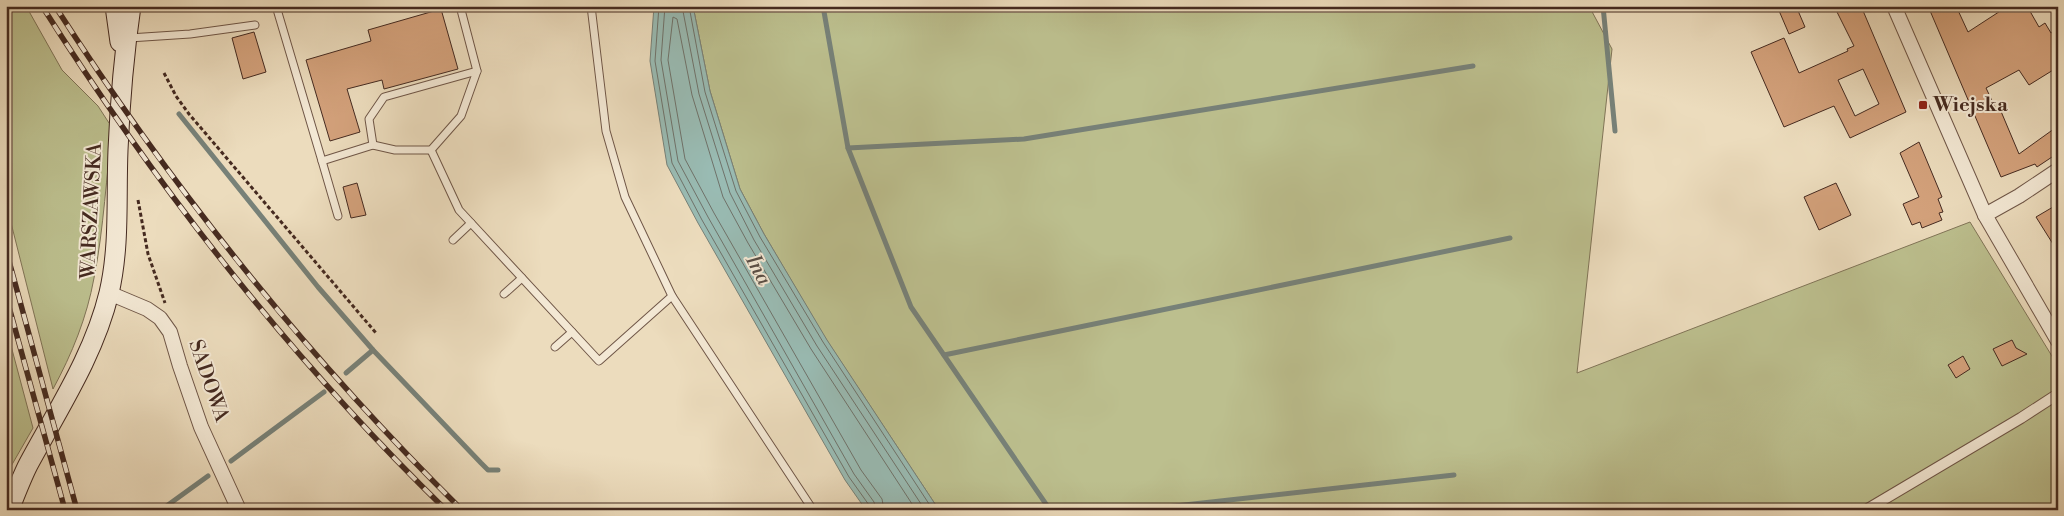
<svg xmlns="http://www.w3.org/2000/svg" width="2064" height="516" font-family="'Libre Bodoni',serif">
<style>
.green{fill:#bcbf8e;stroke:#807457}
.water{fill:#99bbb3;stroke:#778178}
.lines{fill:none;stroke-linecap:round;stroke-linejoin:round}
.shore{stroke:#6f726a;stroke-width:1}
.stream{stroke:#778178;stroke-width:5}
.building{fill:#d3a17b;stroke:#452a20;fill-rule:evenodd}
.service-casing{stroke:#6f5647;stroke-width:9}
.pedestrian-casing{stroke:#6f5647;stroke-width:12}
.minor-casing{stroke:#6f5647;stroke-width:16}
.secondary-casing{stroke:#452a20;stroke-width:21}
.path{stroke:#452a20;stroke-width:3;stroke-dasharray:4 2.5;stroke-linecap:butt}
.service{stroke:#f3e8d4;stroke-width:7}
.pedestrian{stroke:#f3e8d4;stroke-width:10}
.minor{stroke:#f3e8d4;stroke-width:14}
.secondary{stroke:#f3e8d4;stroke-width:19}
.rail-casing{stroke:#452a20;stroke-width:5.5}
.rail{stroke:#f3e8d4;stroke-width:4;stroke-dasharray:11;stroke-linecap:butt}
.poi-dot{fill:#8f2418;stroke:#f3e8d4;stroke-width:2}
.labels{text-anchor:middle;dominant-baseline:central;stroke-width:4;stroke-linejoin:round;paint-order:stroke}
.poi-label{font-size:20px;font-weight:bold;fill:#452a20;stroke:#f3e8d4;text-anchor:start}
.street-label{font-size:20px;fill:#452a20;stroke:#f3e8d4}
.water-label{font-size:21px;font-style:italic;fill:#5a4e45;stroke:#f3e8d4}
</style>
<rect width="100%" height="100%" fill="#ecdcbd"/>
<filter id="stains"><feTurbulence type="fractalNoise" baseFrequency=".004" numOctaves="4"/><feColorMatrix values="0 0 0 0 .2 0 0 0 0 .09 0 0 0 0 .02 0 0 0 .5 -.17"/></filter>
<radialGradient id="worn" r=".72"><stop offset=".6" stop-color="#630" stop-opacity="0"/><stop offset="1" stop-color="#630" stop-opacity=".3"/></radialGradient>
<g class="green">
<path d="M6,6H26L62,70L98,106L109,123L113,125C106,175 104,228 94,278C87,317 72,354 53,389L6,203Z"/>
<path d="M693,6H1589L1612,49L1577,373L1970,222L2058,366V510H939L824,336L764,234L740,189L710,91Z"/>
<path d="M6,327L33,428L6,475Z"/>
</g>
<path class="water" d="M654,6H693L710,91L740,189L764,234L827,340L939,510H866L845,480L698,223L667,165L650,61Z"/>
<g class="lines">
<g class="shore">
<path d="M659,6L655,61L672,163L702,220L849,477L869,505L870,510"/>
<path d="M665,6L661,60L678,161L708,217L854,474L874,502L876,510"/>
<path d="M682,6L699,94L730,193L754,240L817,346L925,510"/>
<path d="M689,6L705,92L736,191L760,237L823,342L933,510"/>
<path d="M884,510L882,499L861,470L714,213L685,159L668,60L673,17L677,19L692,95L723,197L748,243L811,349L916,510"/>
</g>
<g class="stream">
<path d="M823,6L848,148L911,307L1050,510"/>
<path d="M1603,6L1615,131"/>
<path d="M179,114L318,287L373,350L481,463L488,470H498"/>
<path d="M848,148L1024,139L1473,66"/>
<path d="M944,355L1510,238"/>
<path d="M346,373L373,350"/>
<path d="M231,461L324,392"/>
<path d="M161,510L208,476"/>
<path d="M1139,510L1454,475"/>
</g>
</g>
<g class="building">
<path d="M1777,6H1796L1805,27L1789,34Z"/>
<path d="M1834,6H1861L1906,112L1850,138L1834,106L1784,127L1751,52L1784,38L1799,73L1848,51L1847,49L1854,46ZM1863,69L1879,104L1855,116L1838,80Z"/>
<path d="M1928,6H1956L1968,32L2008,6H2027L2039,27L2045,23L2051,33L2058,29V67L2029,85L2019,70L1986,88L1997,111L2000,109L2019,154L2058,126V153L2037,167L2035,164L2001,177Z"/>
<path d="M441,9L458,69L384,89L382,80L347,89L360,132L330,141L306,60L371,41L368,30Z"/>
<path d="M254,32L266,72L243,79L232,38Z"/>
<path d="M1919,142L1942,197L1938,199L1943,212L1939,213L1942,220L1922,228L1920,222L1912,225L1903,204L1919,197L1900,153Z"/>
<path d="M357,183L366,215L351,218L343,187Z"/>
<path d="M1836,183L1851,215L1819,230L1804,197Z"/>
<path d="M2053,207L2058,214V252L2036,217Z"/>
<path d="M2012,340L2016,348L2027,354L2002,366L1993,349Z"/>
<path d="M1963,356L1970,369L1956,378L1948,365Z"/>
</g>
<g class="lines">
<g class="service-casing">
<g id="service">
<path d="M276,6L322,161L373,145L395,150H431L461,116L477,71L460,6"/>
<path d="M129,38L190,34L255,25"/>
<path d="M373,145L369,119L384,97L477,71"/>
<path d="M431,150L459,210L599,361L672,296L625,197L606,131L591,6"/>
<path d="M322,161L338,216"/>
<path d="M453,240L471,223"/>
<path d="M504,294L522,278"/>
<path d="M672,296L813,510"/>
<path d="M555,347L572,332"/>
</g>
</g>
<g class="pedestrian-casing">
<path id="pedestrian" d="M1866,510L2021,418L2058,394"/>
</g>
<g class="minor-casing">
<g id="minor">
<path d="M1894,6L1985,215L2058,341"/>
<path d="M1985,215L2019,196L2058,170"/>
<path d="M109,293L147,309L160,318L170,332L180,366L201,427L239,510"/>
</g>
</g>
<g class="secondary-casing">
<g id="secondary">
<path d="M115,6L120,42"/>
<path d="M9,510C15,495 21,479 28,465C58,409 94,355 109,293C120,246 116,198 118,150C120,101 124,54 131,6"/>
</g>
</g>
<g class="path">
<path d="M164,73L176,96L189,114L376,333"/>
<path d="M138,200L148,254L165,303"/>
</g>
<use href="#service" class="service"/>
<use href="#pedestrian" class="pedestrian"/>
<use href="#minor" class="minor"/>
<use href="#secondary" class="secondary"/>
<g class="rail-casing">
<g id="rail">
<path d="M42,6C158,189 291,359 446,510"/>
<path d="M55,6C174,191 306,356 462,510"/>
<path d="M6,250L77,510"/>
<path d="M6,296L65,510"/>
</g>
</g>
<use href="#rail" class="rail"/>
</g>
<rect class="poi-dot" x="1918" y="100" width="10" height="10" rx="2.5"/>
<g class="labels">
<g class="poi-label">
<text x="1933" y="105">Wiejska</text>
</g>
<g class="street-label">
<text transform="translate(92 211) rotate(-87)">WARSZAWSKA</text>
<text transform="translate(208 381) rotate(71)">SADOWA</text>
</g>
<g class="water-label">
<text transform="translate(758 270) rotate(62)">Ina</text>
</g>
</g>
<rect width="2064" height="516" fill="none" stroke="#ecdcbd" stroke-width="25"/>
<rect x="8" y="8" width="2049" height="501" fill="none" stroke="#452a20" stroke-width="2.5"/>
<rect x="12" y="12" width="2039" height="491" fill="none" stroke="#452a20"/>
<rect width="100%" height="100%" filter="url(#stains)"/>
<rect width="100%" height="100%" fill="url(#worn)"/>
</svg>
